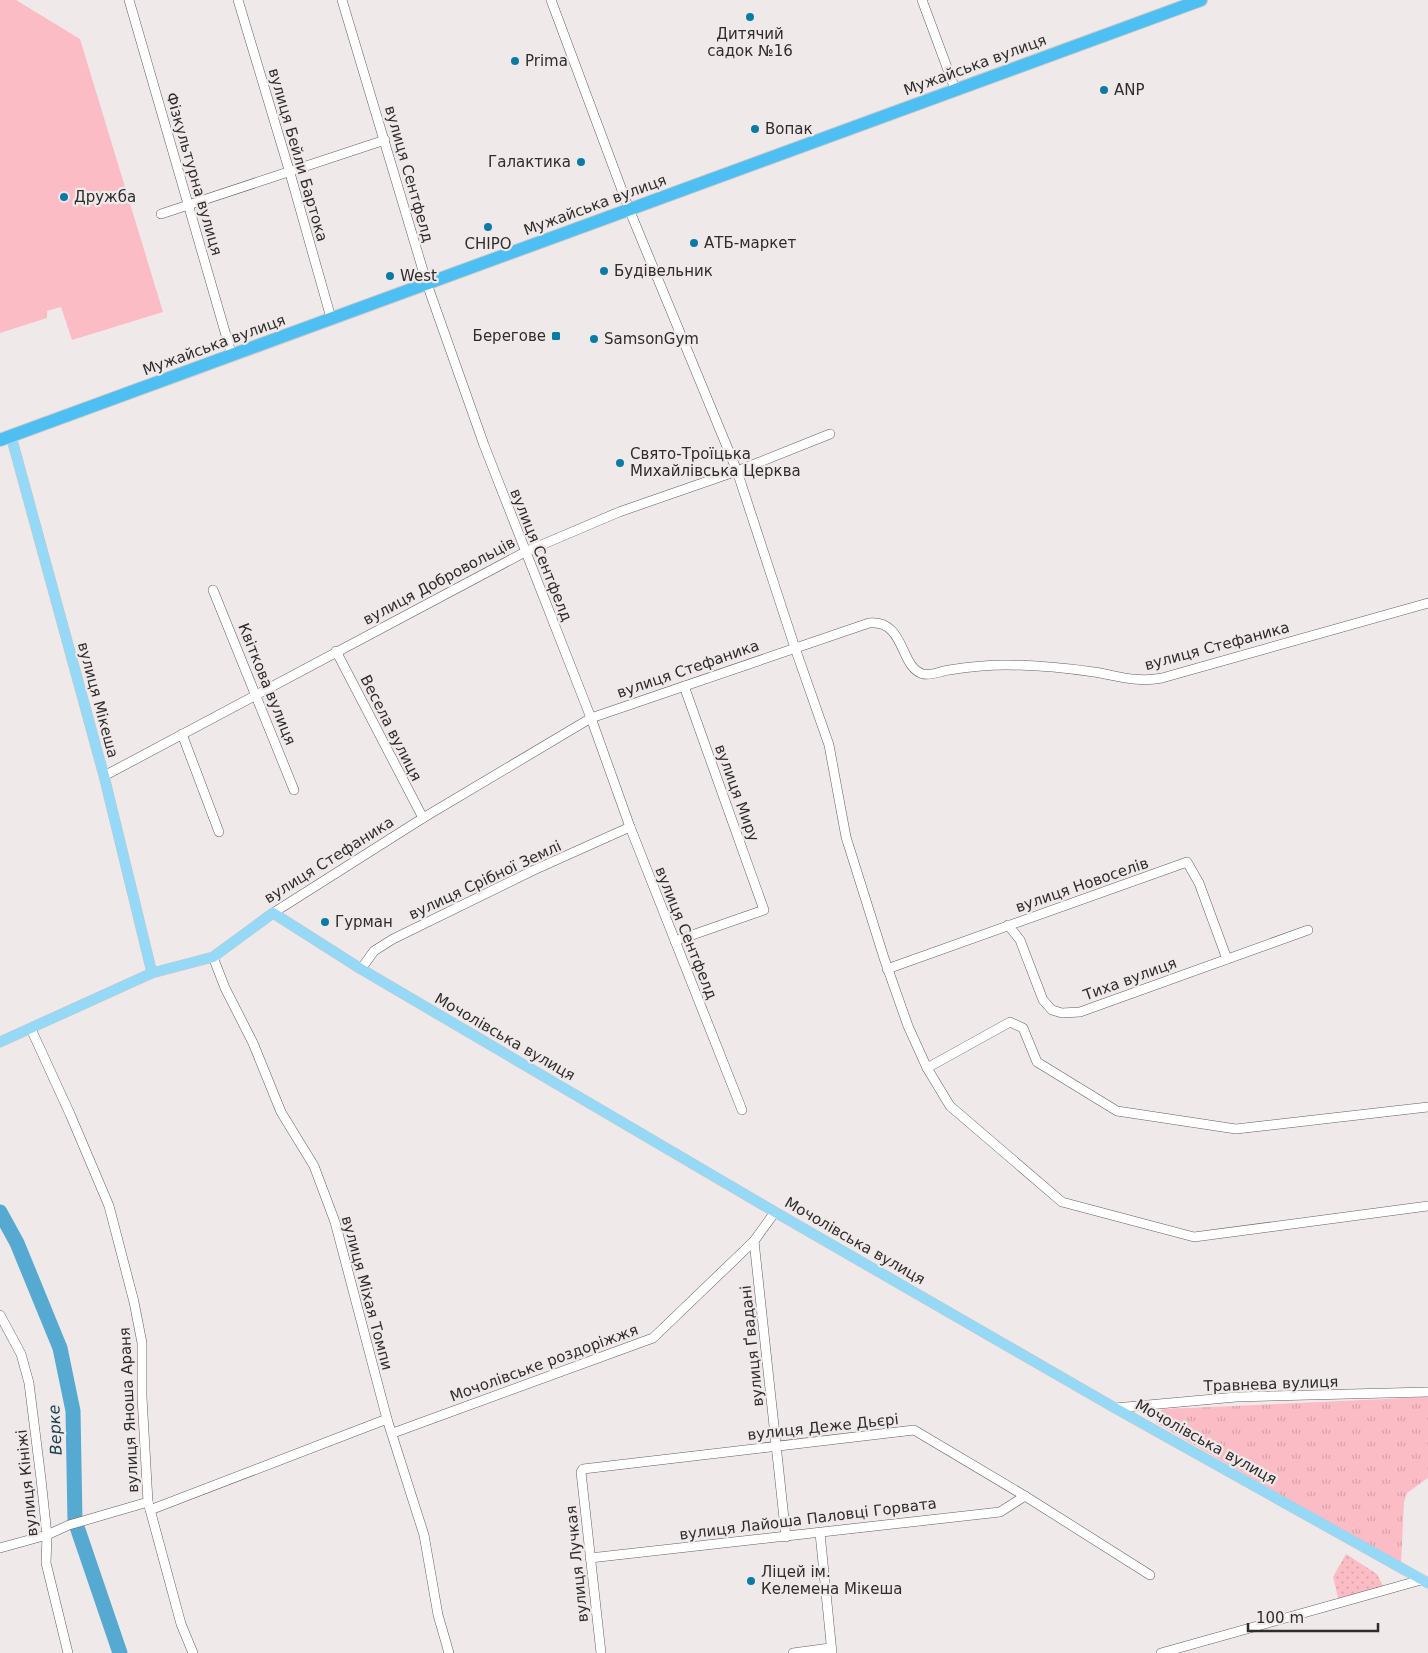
<svg xmlns="http://www.w3.org/2000/svg" width="1428" height="1653" font-family="'DejaVu Sans',sans-serif">
<style>
.grass{fill:url(#grass-tufts)}
.park{fill:#fbbcc5}
.garden{fill:url(#garden-dots)}
.lines{fill:none;stroke-linecap:round;stroke-linejoin:round}
.river{stroke:#56a9d0;stroke-width:15}
.minor-casing{stroke:#655f60;stroke-width:10}
.major-casing{stroke:#c9c8c8;stroke-width:11}
.highway-casing{stroke:#c9c8c8;stroke-width:14}
.minor{stroke:#fff;stroke-width:9}
.major{stroke:#95d9f7;stroke-width:10}
.highway{stroke:#4ebff2;stroke-width:12}
.poi-dot{fill:#097ba4;stroke:#f0e9ea;stroke-width:2}
.labels{text-anchor:middle;dominant-baseline:central;stroke-width:4.5;stroke-linejoin:round;paint-order:stroke}
.poi-label{font-size:15px;fill:#2f2c2c;stroke:#f0e9ea;text-anchor:start}
.street-label{font-size:15px;fill:#2f2c2c;stroke:#f0e9ea}
.water-label{font-size:16px;font-style:italic;fill:#1b4051;stroke:#f0e9ea}
</style>
<defs>
<pattern id="grass-tufts" width="24" height="20" patternUnits="userSpaceOnUse" patternTransform="scale(1.25)"><rect width="24" height="20" fill="#fbbcc5"/><path d="M3 7l-1-3M5 7V3M7 7l1-3M15 17l-1-3M17 17v-4M19 17l1-3" fill="none" stroke="#d7a2a9"/></pattern>
<pattern id="garden-dots" width="8" height="8" patternUnits="userSpaceOnUse" patternTransform="scale(1.25)"><rect width="8" height="8" fill="#fbbcc5"/><path d="M2 2h.1M6 6h.1" fill="none" stroke="#d7a2a9" stroke-width="1.8" stroke-linecap="round"/></pattern>
</defs>
<rect width="100%" height="100%" fill="#f0e9ea"/>
<path class="grass" d="M1428,1397V1478L1407,1493L1404,1502L1401,1564L1156,1423V1415L1160,1410L1166,1409Z"/>
<path class="park" d="M0,0H16L80,39L163,312L72,340L61,307L47,311V318L0,333Z"/>
<path class="garden" d="M1346,1554L1377,1574L1384,1588L1339,1601L1333,1577Z"/>
<g class="lines">
<path class="river" d="M0,1212L17,1243L60,1348L73,1411L75,1521L120,1653"/>
<g class="minor-casing">
<g id="minor">
<path d="M129,0L232,356"/>
<path d="M238,0L290,173L331,318"/>
<path d="M342,0L427,284L484,445L591,718L630,827L742,1110"/>
<path d="M551,0L629,209L737,471L795,648L829,745L846,837L884,958L908,1026L927,1068L950,1106L1062,1202L1194,1237L1428,1206"/>
<path d="M922,0L955,89"/>
<path d="M161,214L385,140"/>
<path d="M213,590L294,790"/>
<path d="M336,651L423,818"/>
<path d="M182,734L219,832"/>
<path d="M104,776L525,552L619,512L737,471L830,434"/>
<path d="M273,913L423,818L591,718L869,623C906,620 899,667 923,674C931,676 941,671 949,670C968,667 988,665 1006,665C1036,665 1065,668 1094,672C1119,676 1137,683 1162,678L1428,603"/>
<path d="M1008,925L1020,940L1043,1000L1052,1010L1062,1013L1080,1012L1308,930"/>
<path d="M675,941L764,910L684,686"/>
<path d="M213,957L225,988L253,1043L281,1112L314,1166L335,1222L387,1419L424,1535L438,1615L449,1653"/>
<path d="M361,969L374,951L393,939L534,870L630,827"/>
<path d="M887,969L1187,862L1199,883L1227,959"/>
<path d="M31,1029L70,1114L109,1206L134,1302L142,1343V1397L148,1502L181,1624L193,1653"/>
<path d="M927,1068L1010,1022L1023,1028L1037,1062L1117,1111L1236,1129L1428,1107"/>
<path d="M754,1241L786,1537"/>
<path d="M0,1315L21,1354L29,1383L41,1479L47,1535L46,1563L68,1653"/>
<path d="M1115,1408L1236,1397L1428,1392"/>
<path d="M393,1433L653,1338L754,1241L775,1212"/>
<path d="M150,1510L387,1419"/>
<path d="M820,1533L832,1653"/>
<path d="M0,1548L47,1535L69,1525L148,1502"/>
<path d="M590,1558L1000,1512L1025,1496"/>
<path d="M601,1653L581,1472L583,1469L914,1430L1025,1496L1150,1575"/>
<path d="M793,1653L830,1648"/>
<path d="M1161,1653L1421,1580"/>
</g>
</g>
<g class="major-casing">
<g id="major">
<path d="M11,436L104,776L152,973"/>
<path d="M0,1042L152,973L213,957L273,913L361,969L775,1212L1115,1408L1428,1583"/>
</g>
</g>
<g class="highway-casing">
<path id="highway" d="M0,440L1201,0"/>
</g>
<use href="#minor" class="minor"/>
<use href="#major" class="major"/>
<use href="#highway" class="highway"/>
</g>
<g class="poi-dot">
<circle cx="750" cy="17" r="5"/>
<circle cx="515" cy="61" r="5"/>
<circle cx="1104" cy="90" r="5"/>
<circle cx="755" cy="129" r="5"/>
<circle cx="581" cy="162" r="5"/>
<circle cx="64" cy="197" r="5"/>
<circle cx="488" cy="227" r="5"/>
<circle cx="694" cy="243" r="5"/>
<circle cx="604" cy="271" r="5"/>
<circle cx="390" cy="276" r="5"/>
<rect x="551" y="331" width="10" height="10" rx="2.5"/>
<circle cx="594" cy="339" r="5"/>
<circle cx="620" cy="463" r="5"/>
<circle cx="325" cy="922" r="5"/>
<circle cx="751" cy="1581" r="5"/>
</g>
<g class="labels">
<g class="poi-label">
<text x="750" y="34" text-anchor="middle">Дитячий<tspan x="750" dy="17">садок №16</tspan></text>
<text x="525" y="61">Prima</text>
<text x="1114" y="90">ANP</text>
<text x="765" y="129">Вопак</text>
<text x="571" y="162" text-anchor="end">Галактика</text>
<text x="74" y="197">Дружба</text>
<text x="704" y="243">АТБ-маркет</text>
<text x="488" y="244" text-anchor="middle">CHIPO</text>
<text x="614" y="271">Будівельник</text>
<text x="400" y="276">West</text>
<text x="546" y="336" text-anchor="end">Берегове</text>
<text x="604" y="339">SamsonGym</text>
<text x="630" y="454">Свято-Троїцька<tspan x="630" dy="17">Михайлівська Церква</tspan></text>
<text x="335" y="922">Гурман</text>
<text x="761" y="1572">Ліцей ім.<tspan x="761" dy="17">Келемена Мікеша</tspan></text>
</g>
<g class="street-label">
<text transform="translate(975 65) rotate(-20)">Мужайська вулиця</text>
<text transform="translate(298 155) rotate(74)">вулиця Бейли Бартока</text>
<text transform="translate(194 174) rotate(74)">Фізкультурна вулиця</text>
<text transform="translate(409 174) rotate(74)">вулиця Сентфелд</text>
<text transform="translate(595 205) rotate(-20)">Мужайська вулиця</text>
<text transform="translate(214 345) rotate(-20)">Мужайська вулиця</text>
<text transform="translate(541 555) rotate(68)">вулиця Сентфелд</text>
<text transform="translate(439 581) rotate(-28)">вулиця Добровольців</text>
<text transform="translate(1217 646) rotate(-15)">вулиця Стефаника</text>
<text transform="translate(688 669) rotate(-19)">вулиця Стефаника</text>
<text transform="translate(267 684) rotate(68)">Квіткова вулиця</text>
<text transform="translate(98 700) rotate(75)">вулиця Мікеша</text>
<text transform="translate(391 728) rotate(63)">Весела вулиця</text>
<text transform="translate(737 793) rotate(70)">вулиця Миру</text>
<text transform="translate(329 860) rotate(-32)">вулиця Стефаника</text>
<text transform="translate(485 880) rotate(-25)">вулиця Срібної Землі</text>
<text transform="translate(1082 885) rotate(-19)">вулиця Новоселів</text>
<text transform="translate(686 933) rotate(68)">вулиця Сентфелд</text>
<text transform="translate(1130 979) rotate(-20)">Тиха вулиця</text>
<text transform="translate(505 1037) rotate(30)">Мочолівська вулиця</text>
<text transform="translate(855 1241) rotate(30)">Мочолівська вулиця</text>
<text transform="translate(367 1293) rotate(75)">вулиця Міхая Томпи</text>
<text transform="translate(752 1346) rotate(-96)">вулиця Ґвадані</text>
<text transform="translate(544 1363) rotate(-20)">Мочолівське роздоріжжя</text>
<text transform="translate(1271 1384) rotate(-2)">Травнева вулиця</text>
<text transform="translate(129 1410) rotate(-93)">вулиця Яноша Араня</text>
<text transform="translate(823 1427) rotate(-6)">вулиця Деже Дьєрі</text>
<text transform="translate(1206 1442) rotate(29)">Мочолівська вулиця</text>
<text transform="translate(27 1483) rotate(-96)">вулиця Кініжі</text>
<text transform="translate(808 1519) rotate(-7)">вулиця Лайоша Паловці Горвата</text>
<text transform="translate(577 1564) rotate(-96)">вулиця Лучкая</text>
</g>
<g class="water-label">
<text transform="translate(55 1430) rotate(-93)">Верке</text>
</g>
</g>
<path d="M1248 1623v8h130v-8" fill="none" stroke="#2f2c2c" stroke-width="2.5"/>
<text x="1256" y="1623" font-size="15" fill="#2f2c2c" stroke="#f0e9ea" stroke-width="4" paint-order="stroke">100 m</text>
</svg>
